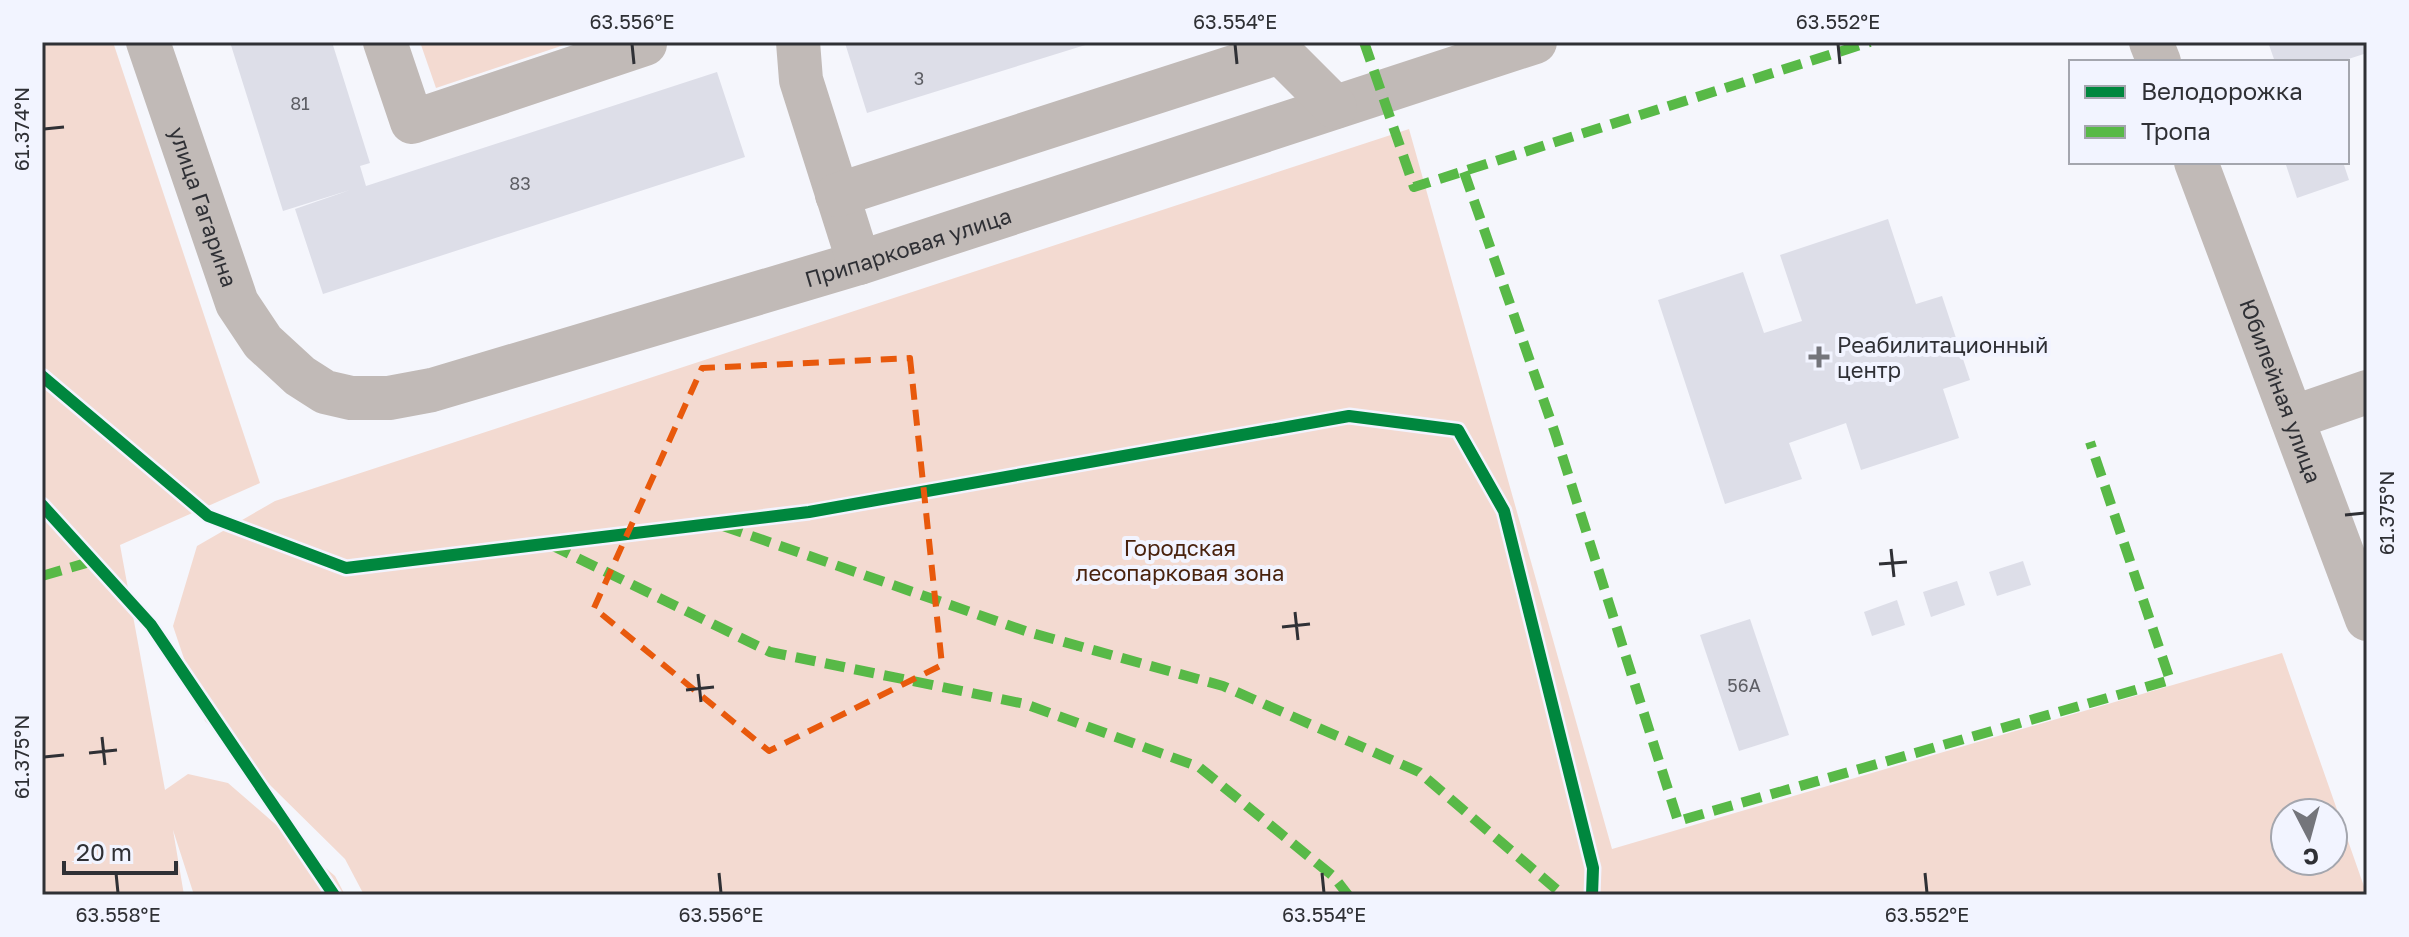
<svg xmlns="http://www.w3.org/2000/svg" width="2409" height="937" font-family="'Golos Text',sans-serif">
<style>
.green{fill:#f3dad1;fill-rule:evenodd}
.building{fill:#dddee8}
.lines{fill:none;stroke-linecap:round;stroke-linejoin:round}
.minor{stroke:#c1bab7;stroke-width:44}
.quiet{stroke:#58b947;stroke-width:10;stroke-dasharray:20 10;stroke-linecap:butt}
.cycleway-casing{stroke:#f2f4ff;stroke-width:17}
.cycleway{stroke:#00873e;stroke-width:12}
.marked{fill:none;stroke:#e8590c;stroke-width:6;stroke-dasharray:16 10;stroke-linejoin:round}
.ticks{fill:none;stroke:#2f3035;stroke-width:3}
.poi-dot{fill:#74757b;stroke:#f2f4ff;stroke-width:3}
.labels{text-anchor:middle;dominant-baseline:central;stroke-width:8;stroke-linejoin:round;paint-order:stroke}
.number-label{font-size:18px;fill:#5d5e64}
.street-label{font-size:22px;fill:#2f3035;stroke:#f2f4ff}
.poi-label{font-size:22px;fill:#2f3035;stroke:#f2f4ff;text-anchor:start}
.park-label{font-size:22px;fill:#49220d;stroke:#f2f4ff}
.neatline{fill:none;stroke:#2f3035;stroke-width:3}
.ticks-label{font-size:20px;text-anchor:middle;fill:#2f3035}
</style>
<rect width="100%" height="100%" fill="#f5f6fc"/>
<g class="green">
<path d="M42,42H113L260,483L120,545L165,790L188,774L228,783L335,876L345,895H194L173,830L184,895H42Z"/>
<path d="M420,42H573L436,88Z"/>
<path d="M1409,129L1612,849L2282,653L2367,895H364L345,859L205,721L173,626L197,546L275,501ZM2285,813H2333V861H2285Z"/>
</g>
<g class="building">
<path d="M230,42H332L370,163L360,166L366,186L717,72L745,157L323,294L295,209L350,190L283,211Z"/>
<path d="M1095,42L867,113L845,43L848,42Z"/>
<path d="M2268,42H2367V53L2339,62H2275Z"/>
<path d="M2285,162H2343L2349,180L2297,198Z"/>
<path d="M1888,219L1916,304L1942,296L1970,380L1943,389L1959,438L1861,470L1846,423L1789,443L1802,479L1725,504L1658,300L1743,272L1764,333L1802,321L1780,255Z"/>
<path d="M2023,561L2031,585L1997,596L1989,572Z"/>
<path d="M1957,581L1965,605L1931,617L1923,592Z"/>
<path d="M1897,600L1905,625L1872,636L1864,612Z"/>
<path d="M1750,619L1789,735L1739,751L1700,635Z"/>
</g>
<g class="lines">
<g class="minor">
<path id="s1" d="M148,42L237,303L263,342L300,376L325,392L351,398H389L432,390L859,263L1535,42"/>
<path d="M385,42L412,122L645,44L644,42"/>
<path d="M798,42L801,80L859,263"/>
<path d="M2151,42L2159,62"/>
<path id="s2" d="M2196,162L2367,619"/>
<path d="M837,195L1280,52L1335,107"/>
<path d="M2292,418L2367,392"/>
</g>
<g class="quiet">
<path d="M1364,42L1414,187L1870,42"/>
<path d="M1464,172L1555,433L1678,821L2170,680L2090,442"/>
<path d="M723,526L1028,632L1223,686L1419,772L1563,895"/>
<path d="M551,545L770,652L1025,704L1199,767L1334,877L1348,895"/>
<path d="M42,576L93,561"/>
</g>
<g class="cycleway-casing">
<g id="cycleway">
<path d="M42,376L208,516L346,568L809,512L1349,416L1458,430L1504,511L1593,868L1592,895"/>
<path d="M42,505L151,625L334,895"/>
</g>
</g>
<use href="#cycleway" class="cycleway"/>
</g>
<path class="marked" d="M910,358L942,665L769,751L594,608L702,368Z"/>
<path class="ticks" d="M632,44L634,64M1235,44L1237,64M1838,44L1840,64M44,129L64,127M2345,515L2365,513M1891,549L1894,577M1879,564L1907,562M1295,612L1298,640M1282,627L1310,624M698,674L701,702M686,690L714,687M102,737L105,765M89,753L117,750M44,757L64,755M116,873L118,893M719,873L721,893M1322,873L1324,893M1925,873L1927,893"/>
<path class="poi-dot" d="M1815 345h8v8h8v8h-8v8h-8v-8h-8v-8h8z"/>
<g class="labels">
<g class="number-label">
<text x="919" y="78">3</text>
<text x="300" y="103">81</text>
<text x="520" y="183">83</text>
<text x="1744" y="685">56А</text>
</g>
<g class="street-label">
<text stroke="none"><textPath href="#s1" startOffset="174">улица Гагарина</textPath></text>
<text stroke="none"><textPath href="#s1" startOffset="1008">Припарковая улица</textPath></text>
<text stroke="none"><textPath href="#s2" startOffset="244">Юбилейная улица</textPath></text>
</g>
<g class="poi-label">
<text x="1837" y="344">Реабилитационный<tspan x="1837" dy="25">центр</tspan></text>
</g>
<g class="park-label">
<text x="1180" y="547">Городская<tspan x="1180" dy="25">лесопарковая зона</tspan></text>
</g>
</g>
<rect width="2409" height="937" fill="none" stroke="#f2f4ff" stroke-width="88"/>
<rect x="2069" y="60" width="280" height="104" fill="#f2f4ff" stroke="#a4a6ae" stroke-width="2"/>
<rect x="2085" y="86" width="40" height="12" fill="#00873e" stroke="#a4a6ae" stroke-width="2"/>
<text x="2141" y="100" font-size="24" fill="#2f3035">Велодорожка</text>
<rect x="2085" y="126" width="40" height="12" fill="#58b947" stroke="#a4a6ae" stroke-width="2"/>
<text x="2141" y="140" font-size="24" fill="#2f3035">Тропа</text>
<g transform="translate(2309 837) rotate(174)"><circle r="38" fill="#f2f4ff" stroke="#a4a6ae" stroke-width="2"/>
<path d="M0-6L14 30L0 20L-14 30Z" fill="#74757b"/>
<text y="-12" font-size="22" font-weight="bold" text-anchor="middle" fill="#2f3035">С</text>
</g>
<path d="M64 861v12h112v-12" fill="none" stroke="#2f3035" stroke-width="4"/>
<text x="76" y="861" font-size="24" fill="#2f3035" stroke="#f2f4ff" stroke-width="6" paint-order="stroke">20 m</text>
<rect x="44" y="44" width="2321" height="849" class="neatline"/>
<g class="ticks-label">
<text x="632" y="29">63.556°E</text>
<text x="1235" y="29">63.554°E</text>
<text x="1838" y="29">63.552°E</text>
<text transform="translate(22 129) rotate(-90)" y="7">61.374°N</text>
<text transform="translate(2387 513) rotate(-90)" y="7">61.375°N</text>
<text transform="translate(22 757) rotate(-90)" y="7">61.375°N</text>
<text x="118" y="922">63.558°E</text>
<text x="721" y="922">63.556°E</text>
<text x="1324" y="922">63.554°E</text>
<text x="1927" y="922">63.552°E</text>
</g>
</svg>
